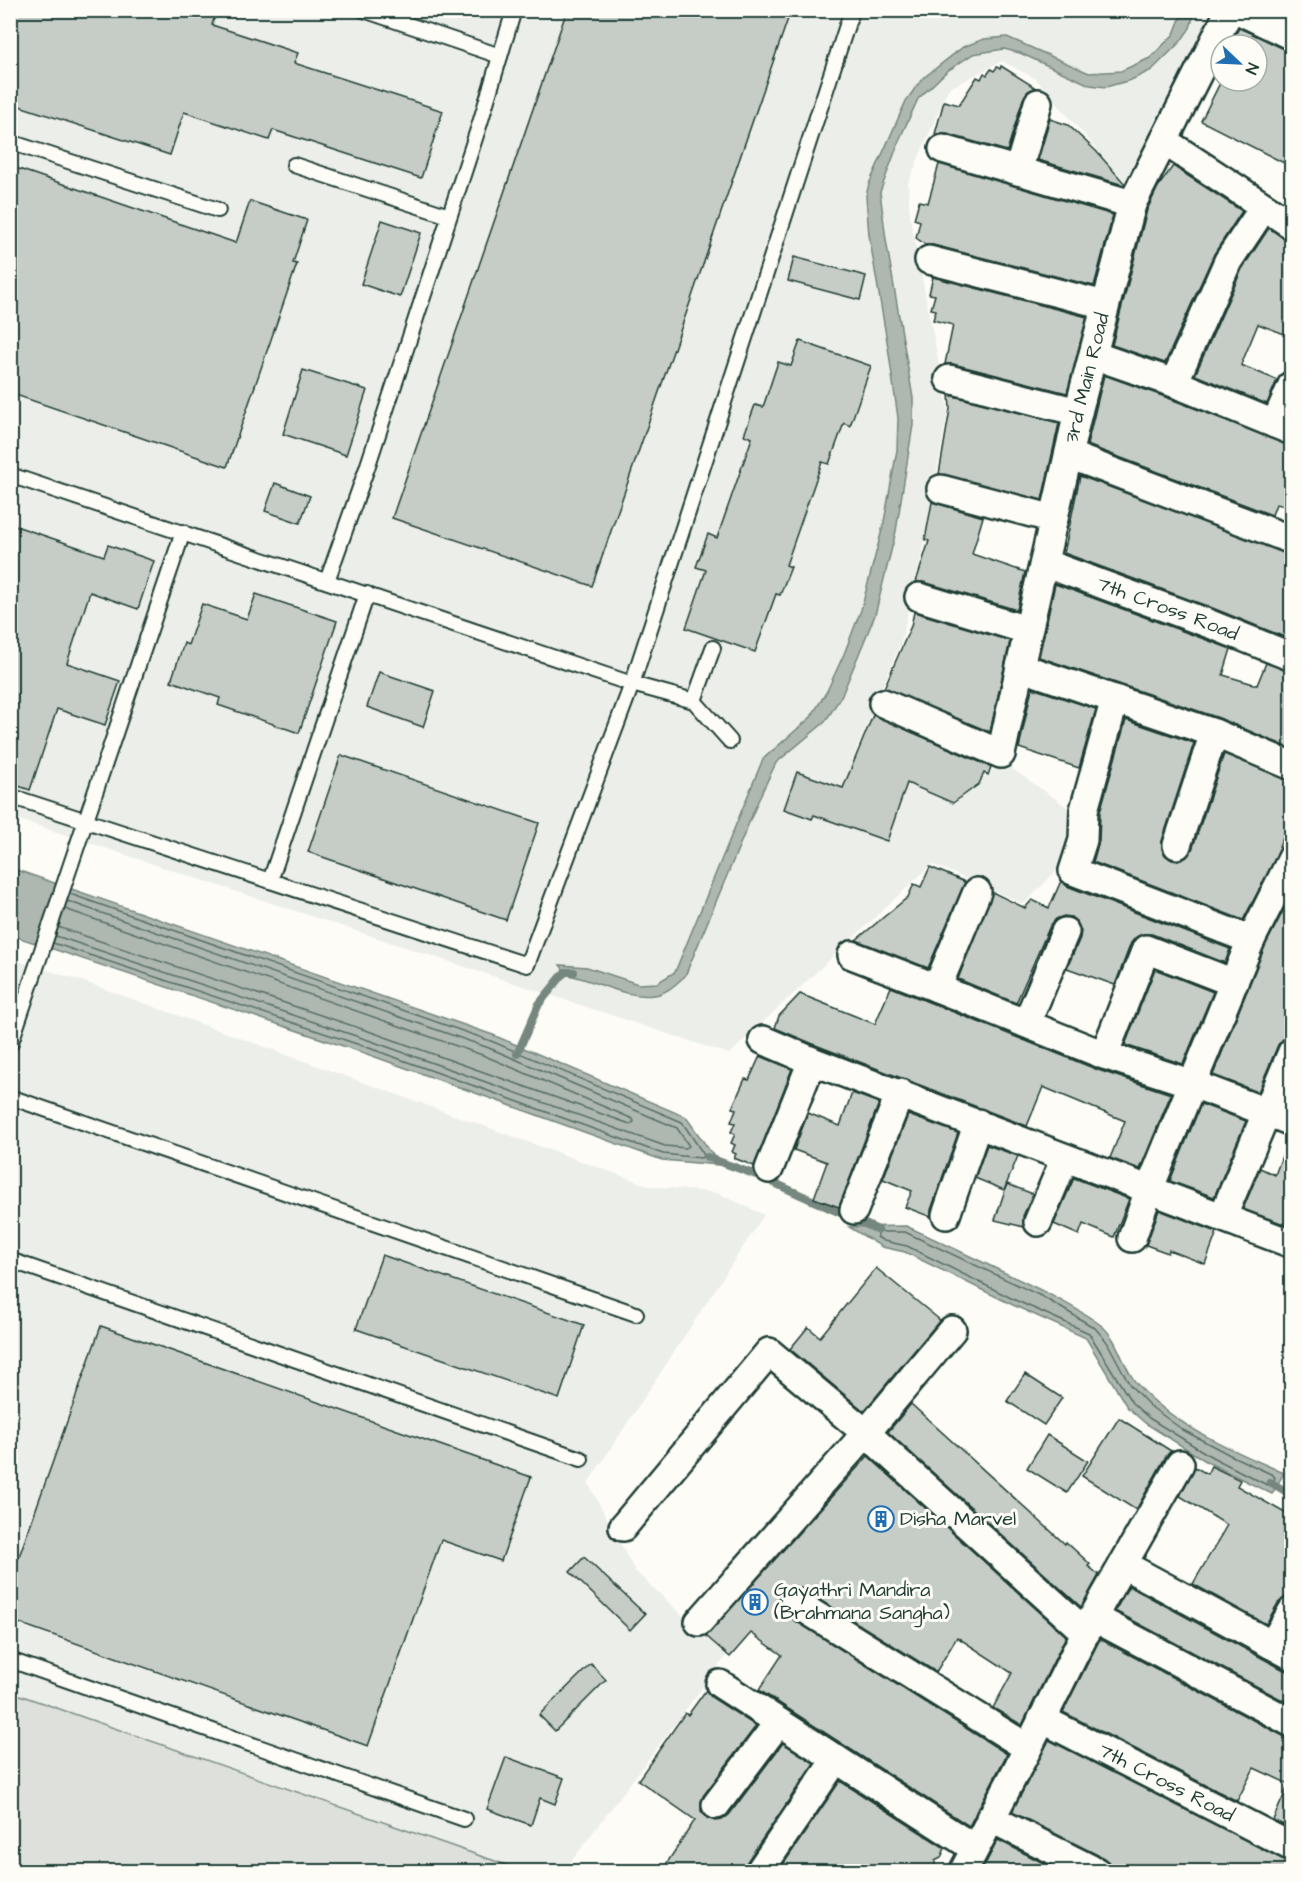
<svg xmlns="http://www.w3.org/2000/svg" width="1302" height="1882" font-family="'Architects Daughter',sans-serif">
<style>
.built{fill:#eceee9}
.green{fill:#dde0db;stroke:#7e8e88;stroke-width:1.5}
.water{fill:#aeb8b1;stroke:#75877f;stroke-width:1.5}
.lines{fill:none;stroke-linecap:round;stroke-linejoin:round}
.shore{stroke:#586e66;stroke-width:1.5}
.stream{stroke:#75877f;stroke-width:8}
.building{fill:#c6cdc7;stroke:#1f3d34;stroke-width:1.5}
.service-casing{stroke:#1f3d34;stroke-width:18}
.minor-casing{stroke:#1f3d34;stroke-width:32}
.service{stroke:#fdfcf7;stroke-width:14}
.minor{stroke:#fdfcf7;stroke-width:27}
.labels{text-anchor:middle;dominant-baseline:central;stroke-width:6;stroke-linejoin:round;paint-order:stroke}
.street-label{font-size:20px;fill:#1f3d34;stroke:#fdfcf7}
.poi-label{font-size:20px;fill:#1f3d34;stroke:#fdfcf7;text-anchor:start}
</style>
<rect width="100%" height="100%" fill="#fdfcf7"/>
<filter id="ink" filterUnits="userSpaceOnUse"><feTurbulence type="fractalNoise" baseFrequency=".0167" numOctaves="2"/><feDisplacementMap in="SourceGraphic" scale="12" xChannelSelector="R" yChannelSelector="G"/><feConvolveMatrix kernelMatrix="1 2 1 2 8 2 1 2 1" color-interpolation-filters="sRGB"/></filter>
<g filter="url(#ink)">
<g class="built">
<path d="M11,11H1211L1189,59L1125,182L1036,79L1002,61L948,89L908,183L910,217L948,410L922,552L901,642L852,761L955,804L1002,762L1073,811L1074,841L1056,871L1024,904L932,864L729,1054L11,817Z"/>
<path d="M11,959L85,982L650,1186L718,1193L764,1215L588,1483L635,1571L726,1656L564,1871H524L11,1692Z"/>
</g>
<path class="green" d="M11,1692L466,1851L524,1871H11Z"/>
<g class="water">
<path d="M1183,11H1195L1190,28L1181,41L1152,70L1131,80L1106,87L1090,85L1020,53L1004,49L973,54L946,72L918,99L901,136L880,192L886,240L913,398V425L896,531L875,615L842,695L825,722L776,763L761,794L685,976C676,984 666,994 654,995C625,999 596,980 568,975L560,965L587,967L638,984L657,983L675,972L763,759L811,717L827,691L844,654L861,610L884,522L897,450L898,418L888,347L869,235L866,196L869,184L906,101L922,79L963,47L984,39L1007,37L1089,73L1121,71L1150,58L1174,34Z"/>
<path d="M11,868L493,1035L686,1117L720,1165L662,1160L367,1054L11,935Z"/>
<path d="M906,1226C939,1241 972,1257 1005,1273C1037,1288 1069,1303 1098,1323C1119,1337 1121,1365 1137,1384C1175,1427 1233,1450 1284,1473L1272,1494L1209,1463L1145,1423L1127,1407L1086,1338L1013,1305L905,1252L882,1247L849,1227Z"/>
</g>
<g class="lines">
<g class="shore">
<path d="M58,927L374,1033L630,1124L634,1122L633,1119L485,1056L65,909"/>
<path d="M56,936L371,1041L665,1146L686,1148L689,1146L677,1128L489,1048L67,901"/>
<path d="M53,943L369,1048L663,1154L701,1158L704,1155L682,1122L491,1041L70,894"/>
<path d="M879,1232H905L1043,1297L1095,1328L1107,1342L1130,1385L1150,1406L1183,1430L1230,1455L1273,1475L1275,1478L1271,1485H1267L1212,1457L1149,1418L1132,1403L1089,1333L1015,1300L907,1246L884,1241L877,1237Z"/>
</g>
<g class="stream">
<path d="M517,1054L539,1004L565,972H574"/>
<path d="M707,1157L759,1176L878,1230"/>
<path d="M1270,1482L1292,1495"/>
</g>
</g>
<g class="building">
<path d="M10,10H217L212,25L298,53L294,63L443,111L421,178L273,130L269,140L184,112L170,155L10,103Z"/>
<path d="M567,10H791L592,586L392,518Z"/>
<path d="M1239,28L1292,51V167L1201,121L1221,81H1257V45H1230Z"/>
<path d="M1001,66L1036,88L1028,91L1023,99L1007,151L947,134H935L944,101L959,105L977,77L981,79L984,73L987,75L991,69L994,71L997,67L1000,69Z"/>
<path d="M1050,119L1068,125L1096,151L1125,184L1124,185L1038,160Z"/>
<path d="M939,164L1113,215L1094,286L933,245H926L916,238L920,221L914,219L919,201L928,203Z"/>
<path d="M10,166L236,243L250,201L307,220L293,263L297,264L227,467L10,393Z"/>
<path d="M1173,166L1242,211L1214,254L1165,363L1112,345L1147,210L1158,187Z"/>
<path d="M382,220L421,233L400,297L361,284Z"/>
<path d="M1269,228L1283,238L1292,241V337L1258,324L1241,365L1277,380L1267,404L1195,375L1242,269Z"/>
<path d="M794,257L866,276L860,300L788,281Z"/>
<path d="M933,277L1087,317L1067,393L953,364H945L953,325L933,320L936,310L931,309L935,295L929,294Z"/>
<path d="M800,341L871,366L850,426L844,423L829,464L822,462L786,565L791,567L780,595L776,594L755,652L686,628L706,570L696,567L708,534L717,538L752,438L744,435L755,405L763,407L778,362L791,366Z"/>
<path d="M303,370L367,390L346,455L283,434Z"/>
<path d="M1104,375L1168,398L1292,446V507L1276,504L1272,515L1087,445Z"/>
<path d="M949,395L1059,423L1042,500L939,474L950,409Z"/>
<path d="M1080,476L1292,555V640L1215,609L1064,553Z"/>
<path d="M275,483L310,496L300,523L265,511Z"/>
<path d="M932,502L983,517L972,554L1025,572L1017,610L924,582H916L929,541L925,540Z"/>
<path d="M10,524L104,556L108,545L154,561L138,609L90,592L67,663L120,681L105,725L57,709L30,790L10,783Z"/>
<path d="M1055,584L1231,649L1223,675L1257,685L1266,663L1292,672V749L1219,718L1039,657Z"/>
<path d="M256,594L337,621L299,733L218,705L220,698L171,681L184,643L188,645L202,604L247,619Z"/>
<path d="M914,612L1010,641L990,732L884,688L911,626Z"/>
<path d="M379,672L435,691L423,727L367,707Z"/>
<path d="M1032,688L1096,709L1079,768L1019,748Z"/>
<path d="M873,715L991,767L988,775L984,773L979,784L953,803L907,783L887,841L814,815L812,819L784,809L797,772L843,788Z"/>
<path d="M1126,720L1194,743L1162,841V849L1165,855L1172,860H1181L1187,857L1192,850L1224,754L1292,781V818L1279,847L1281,848L1243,920L1093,862L1099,841L1100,812Z"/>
<path d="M341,755L539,823L506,920L308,852Z"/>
<path d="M930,867L965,882L928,968L856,940L908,897L914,884L921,887Z"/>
<path d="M1061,881L1067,886L1230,949L1225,963L1152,934H1143L1136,937L1131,943L1115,985L1067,968L1080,938L1081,931L1077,922L1071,917L1064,916L1056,919L1050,926L1016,1003L958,979L992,892L1025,908L1032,900L1049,908Z"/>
<path d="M1292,894V1036L1283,1039L1278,1045L1258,1092L1213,1075L1265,946Z"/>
<path d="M1155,969L1213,992L1183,1064L1125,1045Z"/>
<path d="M891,987L1098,1070L1171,1094L1140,1169L1110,1158L1125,1121L1043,1087L1027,1126L818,1046L775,1028L779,1016L800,994L875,1024Z"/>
<path d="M760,1056L792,1069L754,1166L734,1158L736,1154L732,1152L735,1145L731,1143L735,1134L731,1132L735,1123L731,1122L736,1109L732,1108L745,1079L749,1080Z"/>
<path d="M852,1093L879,1103L839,1207L814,1198L827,1162L794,1150L808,1113L840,1126Z"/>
<path d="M1201,1104L1246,1121L1214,1197L1170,1181Z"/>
<path d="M908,1115L958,1133L931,1210V1217L905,1207L912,1191L883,1179Z"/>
<path d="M1289,1137H1292V1227L1243,1209L1260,1168L1275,1175Z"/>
<path d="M987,1145L1018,1156L1004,1190L975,1178Z"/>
<path d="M1074,1178L1129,1199L1114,1237L1083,1224L1079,1235L1054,1224Z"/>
<path d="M1007,1184L1033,1194L1023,1216L1024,1227L995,1220Z"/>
<path d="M1159,1210L1217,1232L1205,1264L1169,1250L1168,1253L1146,1245Z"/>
<path d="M382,1255L584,1325L559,1399L356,1329Z"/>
<path d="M876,1268L940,1320L864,1411L790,1349L808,1327L820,1337Z"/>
<path d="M101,1326L531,1477L501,1561L441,1540L368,1746L10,1620V1582Z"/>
<path d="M1025,1374L1062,1398L1044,1425L1007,1401Z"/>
<path d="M911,1404L1065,1544L1066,1542L1090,1564L1088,1566L1099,1575L1081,1607L888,1432Z"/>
<path d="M1119,1418L1171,1451L1166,1456L1136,1510L1082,1476Z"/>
<path d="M1047,1435L1088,1461L1067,1493L1027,1468Z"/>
<path d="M868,1456L1066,1636L1022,1725L993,1708L1012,1673L957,1637L936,1672L802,1589L795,1586L787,1588L780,1594L778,1601L780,1609L786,1615L1007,1754L969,1826L759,1690L782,1655L751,1633L730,1657L706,1636Z"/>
<path d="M1211,1466L1240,1480L1237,1486L1292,1517V1588L1287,1597L1278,1603L1266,1624L1193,1584L1227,1525L1180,1496L1195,1467L1207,1474Z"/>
<path d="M584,1557L645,1614L630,1630L570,1572Z"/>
<path d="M1129,1586L1284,1670L1292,1672V1705L1115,1611Z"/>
<path d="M1100,1639L1285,1737L1292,1739V1829L1273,1820L1289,1784L1254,1768L1237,1801L1063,1712Z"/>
<path d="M591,1664L606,1680L555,1731L539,1715Z"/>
<path d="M706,1690L711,1697L756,1726L703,1796L701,1802V1811L707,1818L715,1821L722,1820L729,1815L783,1743L814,1763L746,1863L743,1872H661L695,1820L638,1780L685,1713L688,1715Z"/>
<path d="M1049,1740L1288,1862L1283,1872H1113L1110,1864L1104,1858L1012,1812Z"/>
<path d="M506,1757L564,1778L555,1804L540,1798L531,1825L487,1809Z"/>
<path d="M840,1781L945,1848L941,1858L935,1861V1872H778Z"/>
<path d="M998,1840L1061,1872H981Z"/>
</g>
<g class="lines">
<g class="service-casing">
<g id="service">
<path d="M364,10L500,56"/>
<path d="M10,142L218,210"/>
<path d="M294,165L449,216"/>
<path d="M10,475L632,684L694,701L730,741"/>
<path d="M327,581L367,468L480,123L514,10"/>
<path d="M694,701L713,648"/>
<path d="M10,796L527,965L632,684L852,10"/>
<path d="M270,881L367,594"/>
<path d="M10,1045L183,532"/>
<path d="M10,1097L636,1314"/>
<path d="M10,1260L581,1459"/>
<path d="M10,1660L464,1819"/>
</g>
</g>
<g class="minor-casing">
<g id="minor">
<path d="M1230,10L1132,204L1078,412L1020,667L1214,733L1292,766"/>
<path d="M1238,10L1292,36"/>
<path d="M1164,141L1292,225"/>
<path d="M943,149L1132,204"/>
<path d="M1018,171L1038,103"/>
<path d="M929,260L1105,305"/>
<path d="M1093,355L1174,383L1292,431"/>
<path d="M949,379L1078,412"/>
<path d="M1174,383L1228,261L1264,207"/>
<path d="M1275,424L1292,385"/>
<path d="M1069,455L1292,540"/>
<path d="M941,489L1054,519"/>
<path id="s1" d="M1044,563L1210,624L1292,657"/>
<path d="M919,597L1027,630"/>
<path d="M1115,699L1084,810L1083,840L1073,871L1251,940"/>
<path d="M883,703L1001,754L1020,667"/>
<path d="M1177,845L1214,733"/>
<path d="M977,892L937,988L1104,1055L1193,1084L1292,1122"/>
<path d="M852,955L937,988"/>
<path d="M1027,1022L1065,932"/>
<path d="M763,1040L812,1061L1292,1244"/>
<path d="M1104,1055L1146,949L1234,983"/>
<path d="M769,1169L812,1061"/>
<path d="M854,1210L900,1093"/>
<path d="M946,1215L978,1123"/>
<path d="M1223,1216L1292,1052"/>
<path d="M1038,1222L1065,1158"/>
<path d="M1132,1238L1149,1190L1251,940L1292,858"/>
<path d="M623,1527L769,1352L866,1433L1086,1633"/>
<path d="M1124,1565L1272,1645"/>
<path d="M794,1602L1028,1748"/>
<path d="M1292,1611L1272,1645L1292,1656"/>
<path d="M1093,1617L1292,1723"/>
<path d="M699,1622L866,1433L952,1330"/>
<path d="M720,1684L836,1759"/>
<path id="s2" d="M1042,1719L1292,1847"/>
<path d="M716,1805L778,1723"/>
<path d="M990,1818L1097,1872"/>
<path d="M759,1872L836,1759L974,1848"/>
<path d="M963,1872L1028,1748L1093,1617L1180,1464"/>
</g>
</g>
<use href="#service" class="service"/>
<use href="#minor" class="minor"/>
</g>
</g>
<defs>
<g id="building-ring" transform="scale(1.35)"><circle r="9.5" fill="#fdfcf7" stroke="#1f6fb2" stroke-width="1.5"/><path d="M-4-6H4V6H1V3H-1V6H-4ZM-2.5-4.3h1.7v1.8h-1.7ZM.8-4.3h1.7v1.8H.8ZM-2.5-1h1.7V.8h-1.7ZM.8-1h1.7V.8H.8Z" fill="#1f6fb2"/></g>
</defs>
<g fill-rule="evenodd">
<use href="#building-ring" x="881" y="1519"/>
<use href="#building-ring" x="755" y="1602"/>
</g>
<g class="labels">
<g class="street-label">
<text transform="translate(1087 378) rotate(-76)">3rd Main Road</text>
<text stroke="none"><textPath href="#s1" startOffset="132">7th Cross Road</textPath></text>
<text stroke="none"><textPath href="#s2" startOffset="140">7th Cross Road</textPath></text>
</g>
<g class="poi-label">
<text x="900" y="1519">Disha Marvel</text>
<text x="774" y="1590">Gayathri Mandira<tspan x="774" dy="23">(Brahmana Sangha)</tspan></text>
</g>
</g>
<rect width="1302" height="1882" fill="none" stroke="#fdfcf7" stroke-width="36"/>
<rect x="18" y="18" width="1266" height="1846" fill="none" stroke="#1f3d34" stroke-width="2" filter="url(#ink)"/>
<g transform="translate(1239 63) rotate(113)"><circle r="28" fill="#fdfcf7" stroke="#a4b0a9" stroke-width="1.5"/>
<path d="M0-4.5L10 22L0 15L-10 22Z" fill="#1f6fb2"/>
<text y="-9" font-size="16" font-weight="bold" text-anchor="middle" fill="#1f3d34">N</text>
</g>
</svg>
